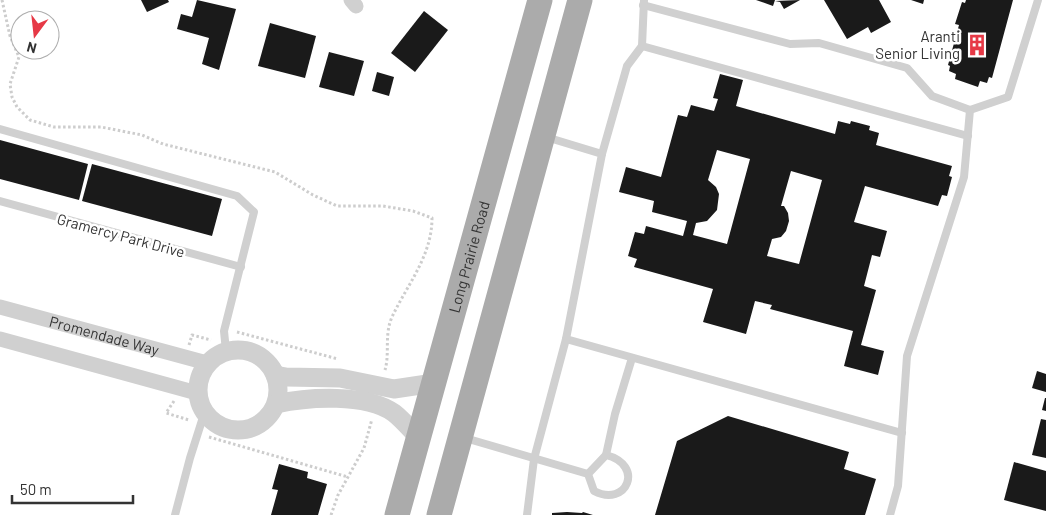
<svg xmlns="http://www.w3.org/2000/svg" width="1046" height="515" font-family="Barlow,sans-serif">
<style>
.building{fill:#1a1a1a;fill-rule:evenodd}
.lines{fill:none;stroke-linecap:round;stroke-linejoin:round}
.path{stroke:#cdcdcd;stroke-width:3;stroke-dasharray:2.5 2.5;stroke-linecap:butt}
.service{stroke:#d0d0d0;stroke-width:8}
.minor{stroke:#d0d0d0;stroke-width:15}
.tertiary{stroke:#d0d0d0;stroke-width:19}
.primary{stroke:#ababab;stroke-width:25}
.labels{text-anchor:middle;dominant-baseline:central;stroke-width:5;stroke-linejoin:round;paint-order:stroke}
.poi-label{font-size:15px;fill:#333;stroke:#fff;text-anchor:end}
.street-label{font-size:15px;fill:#333;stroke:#fff}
</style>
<rect width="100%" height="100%" fill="#fff"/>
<g class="building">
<path d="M141,0H168L169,2L147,12Z"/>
<path d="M197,0L236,9L219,70L202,64L209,38L177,29L181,14L192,17Z"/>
<path d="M756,0H775L773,6Z"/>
<path d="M800,0L784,9L780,2L775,1Z"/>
<path d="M824,0H879L891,22L871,33L868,27L847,39Z"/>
<path d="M911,0H924L923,4Z"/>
<path d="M966,0H1013L992,78L989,77L987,83L980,81L978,87L955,79L956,74L949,71L950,66L948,65L959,25L955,24L962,2L965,3Z"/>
<path d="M424,11L448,30L415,72L391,53Z"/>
<path d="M270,23L316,36L305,78L258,66Z"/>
<path d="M329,52L364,61L354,96L319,87Z"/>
<path d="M377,72L394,77L389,96L372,91Z"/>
<path d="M720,74L743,80L736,106L835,134L838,121L850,124L851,121L870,126L869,130L879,133L876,145L952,166L949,176L952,177L947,196L942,195L938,206L865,186L854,222L887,231L880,257L872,255L864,286L876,290L861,345L884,351L878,375L844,366L853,331L770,309L772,305L755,301L746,334L703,322L713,289L634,267L637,259L628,256L635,232L644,234L646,226L683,236L687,221L652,212L654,201L619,192L626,167L661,177L678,115L687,117L691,105L714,111L718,99L713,98ZM717,150L750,159L727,244L693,235L696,223L707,221L717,210L719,194L716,187L708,180ZM791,171L822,180L799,264L767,256L772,239L781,237L786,231L789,221L788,213L784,206H781Z"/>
<path d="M0,140L88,164L79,200L0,179Z"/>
<path d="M92,164L222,199L212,236L82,201Z"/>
<path d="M1037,371L1046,374V392L1032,388Z"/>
<path d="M1045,398H1046V411L1042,410Z"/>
<path d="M728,416L849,452L844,469L876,479L865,515H655L677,441Z"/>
<path d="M1041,419L1046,420V458L1032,455Z"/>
<path d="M1014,462L1046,471V511L1004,500Z"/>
<path d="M279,464L308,472L307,478L327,484L318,515H271L278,490L272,489Z"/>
<path d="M567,512L582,513L583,512L593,515H552V513Z"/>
</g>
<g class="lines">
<g class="path">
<path d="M2,0L10,36L19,57L10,84L12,97L17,107L30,120L54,127H101L142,135L163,144L275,172L313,195L337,206H383L413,211L432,218C432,256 407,285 392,317C384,335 390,353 385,370"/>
<path d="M237,332L338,359"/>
<path d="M189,345L192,335L211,340"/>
<path d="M174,401L166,413L189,420"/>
<path d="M209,437L348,477"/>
<path d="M331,515L338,495L364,448L372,419"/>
</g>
<g class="service">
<path d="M643,5L790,44L819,43L907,68L932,96L970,110"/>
<path d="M642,46L968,136"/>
<path d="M0,129L237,196L254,212L224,331L226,351"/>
<path d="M546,137L602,154"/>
<path d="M0,201L241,267"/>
<path d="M566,339L902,433"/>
<path d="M465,438L588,474L606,455C645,465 627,508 594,491L588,474"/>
<path d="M606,455L615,414L632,358"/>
<path d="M175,515L190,458L204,414"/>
<path d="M527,515L534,459L566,339L602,154L627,66L642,46L644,0"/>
<path d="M890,515L898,486L907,356L964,177L970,110L1008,97L1038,0"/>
</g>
<g class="minor">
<path d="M351,0L356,6"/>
<path id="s1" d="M0,307L207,363"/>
<path d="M0,339L197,393"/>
</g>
<g class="tertiary">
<circle cx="238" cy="390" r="40"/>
<path d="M275,375L286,377L340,378L394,389L434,383"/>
<path d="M276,404C308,397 366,393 394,413C403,420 411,430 419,438"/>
</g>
<g class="primary">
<path id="s2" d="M397,515L540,0"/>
<path d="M439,515L580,0"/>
</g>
</g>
<defs>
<g id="building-bare" transform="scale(1.725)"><path d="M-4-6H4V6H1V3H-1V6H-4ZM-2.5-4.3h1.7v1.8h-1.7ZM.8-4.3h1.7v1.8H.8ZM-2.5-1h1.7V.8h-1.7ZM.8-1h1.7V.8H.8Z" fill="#e63946" stroke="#fff" stroke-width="2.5" paint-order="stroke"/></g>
</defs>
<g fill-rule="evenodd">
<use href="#building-bare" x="977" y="45"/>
</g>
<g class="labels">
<g class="poi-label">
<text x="960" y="36">Aranti<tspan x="960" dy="17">Senior Living</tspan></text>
</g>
<g class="street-label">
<text transform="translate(121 235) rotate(15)">Gramercy Park Drive</text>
<text stroke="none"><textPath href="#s2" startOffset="268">Long Prairie Road</textPath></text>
<text stroke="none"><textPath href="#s1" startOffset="108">Promendade Way</textPath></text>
</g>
</g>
<g transform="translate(35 35) rotate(195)"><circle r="24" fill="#ffffff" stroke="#adadad"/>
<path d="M0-4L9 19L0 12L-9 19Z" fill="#e63946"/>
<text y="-8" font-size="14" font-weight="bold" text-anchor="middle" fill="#333333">N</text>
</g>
<path d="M12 495v8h121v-8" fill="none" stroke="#333333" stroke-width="2.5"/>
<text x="20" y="495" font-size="15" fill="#333333" stroke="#ffffff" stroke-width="4" paint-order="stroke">50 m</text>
</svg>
